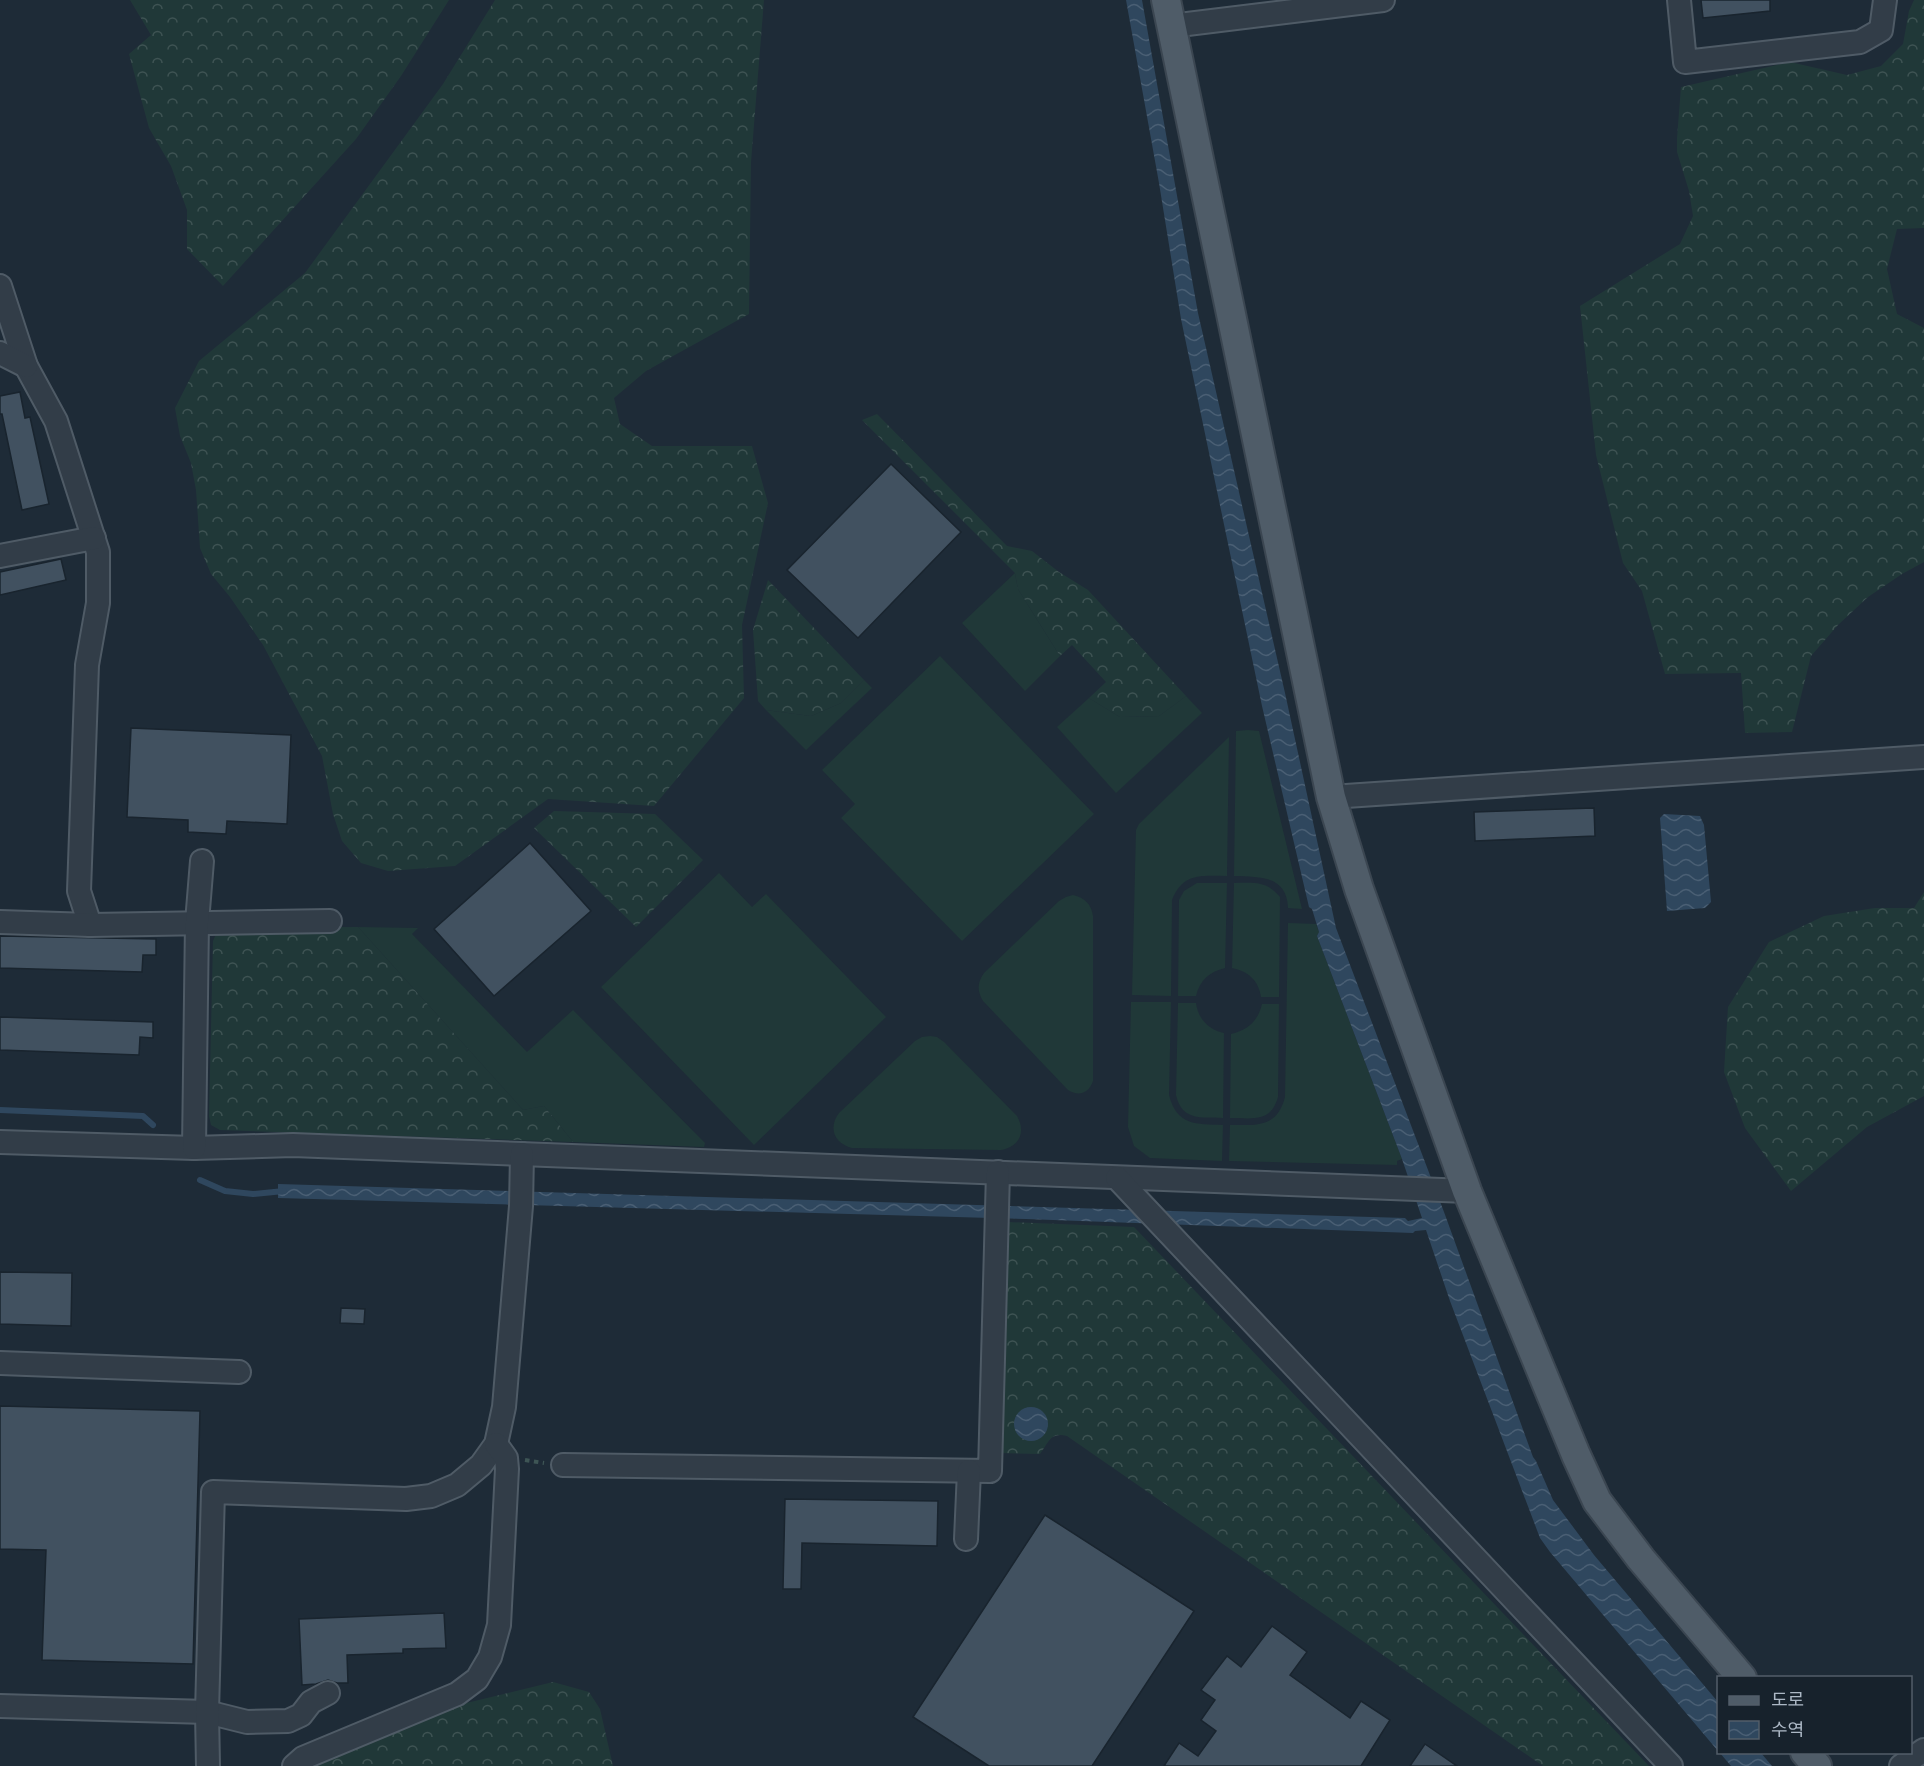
<svg xmlns="http://www.w3.org/2000/svg" width="1924" height="1766" font-family="Barlow,'Noto Sans KR',sans-serif">
<style>
.grass{fill:#203838}
.forest{fill:url(#forest-crowns)}
.water{fill:url(#water-waves)}
.lines{fill:none;stroke-linecap:round;stroke-linejoin:round}
.stream{stroke:#2f475e;stroke-width:6}
.building{fill:#415160;stroke:#19242e;stroke-width:1.5}
.minor-casing{stroke:#4f5b66;stroke-width:26}
.major-casing{stroke:#3b4651;stroke-width:32}
.path{stroke:#3e5555;stroke-width:4;stroke-dasharray:4.5 4.5;stroke-linecap:butt}
.minor{stroke:#323d48;stroke-width:22}
.major{stroke:#4f5c68;stroke-width:28}
</style>
<defs>
<pattern id="forest-crowns" width="20" height="18" patternUnits="userSpaceOnUse" patternTransform="scale(1.5)"><rect width="20" height="18" fill="#203838"/><path d="M2 6a3 3 0 1 1 6 0M12 15a3 3 0 1 1 6 0" fill="none" stroke="#3e5353"/></pattern>
<pattern id="water-waves" width="16" height="10" patternUnits="userSpaceOnUse" patternTransform="scale(1.5)"><rect width="16" height="10" fill="#2f475e"/><path d="M0 5q4-4 8 0t8 0" fill="none" stroke="#4a5f74"/></pattern>
</defs>
<rect width="100%" height="100%" fill="#1e2b37"/>
<g class="grass">
<path d="M1015,573L1018,589L1060,656L1025,691L962,623Z"/>
<path d="M940,656L1094,814L962,941L841,818L855,804L822,770Z"/>
<path d="M864,680L872,688L806,750L766,710L811,716L841,703Z"/>
<path d="M1186,696L1202,713L1116,793L1057,727L1089,698L1120,717L1159,716Z"/>
<path d="M1248,730L1259,731L1302,909L1288,908C1287,875 1259,877 1234,876L1236,731Z"/>
<path d="M1229,737L1227,876C1202,876 1183,872 1172,900L1171,996L1132,995L1136,830L1139,824Z"/>
<path d="M719,873L752,907L766,894L886,1017L754,1145L601,987Z"/>
<path d="M1197,883H1227L1225,968C1209,972 1200,980 1196,996H1178L1179,900L1184,891Z"/>
<path d="M1234,883C1253,883 1266,880 1280,897L1279,997H1261C1259,981 1248,971 1232,968Z"/>
<path d="M1073,895C1085,898 1091,904 1093,916V1081C1089,1093 1079,1097 1068,1090L983,1001C977,991 977,983 984,973L1059,901L1066,897Z"/>
<path d="M1288,923L1316,924L1319,932L1317,936L1402,1159L1397,1161V1165L1229,1161L1230,1125C1257,1125 1277,1128 1285,1097Z"/>
<path d="M358,927L418,928L412,934L527,1052L573,1010L705,1143L704,1147L573,1142L544,1106L523,1110Z"/>
<path d="M1131,1002H1171L1169,1095C1177,1126 1196,1124 1223,1125L1222,1161L1150,1158L1134,1146L1128,1127Z"/>
<path d="M1178,1003H1196C1198,1019 1209,1030 1224,1033L1223,1118C1201,1117 1182,1121 1176,1095Z"/>
<path d="M1262,1004H1279L1278,1097C1271,1123 1252,1118 1230,1118L1231,1034C1248,1030 1258,1021 1262,1004Z"/>
<path d="M930,1036L937,1037L944,1042L1017,1116C1026,1132 1020,1146 1001,1150L852,1148C834,1143 828,1128 839,1113L915,1041L922,1037Z"/>
</g>
<g class="forest">
<path d="M130,0H449L401,76L356,139L223,286L187,249V210L171,166L149,128L129,54L151,35Z"/>
<path d="M495,0H764L751,162L749,314L646,371L614,398L620,424L652,446H752L768,503L742,625L744,698L654,806L548,799L455,866L388,871L361,863L342,841L333,814L322,756L263,645L230,597L211,574L200,548L196,490L191,463L180,436L175,408L199,361L305,273L443,84Z"/>
<path d="M1914,0H1924V228L1897,229L1887,269L1897,314L1924,328V562L1902,574L1868,597L1838,625L1811,656L1792,732L1745,733L1741,673L1665,674L1642,591L1623,563L1596,455L1580,306L1680,244L1693,216L1689,191L1677,152V138L1681,87L1790,62L1847,75L1881,66L1903,44L1909,11Z"/>
<path d="M877,414L1007,546L1032,551L1059,572L1088,590L1186,696L1159,716L1120,717L1089,698L1106,682L1072,645L1060,656L1018,589L1015,573L862,420Z"/>
<path d="M768,580L864,680L841,703L811,716L766,710L758,701L753,630Z"/>
<path d="M554,811L655,814L703,860L636,927L534,828Z"/>
<path d="M1924,892V1096L1867,1127L1791,1191L1745,1128L1724,1072L1728,1007L1769,942L1824,916L1875,908H1914Z"/>
<path d="M358,927L523,1110L544,1106L573,1142L220,1130L211,1125L209,1116L213,941L217,932L229,928Z"/>
<path d="M1008,1222L1134,1227L1649,1766H1543L1067,1436C1050,1432 1049,1442 1040,1454L1000,1453Z"/>
<path d="M553,1682L589,1692L600,1709L613,1766H304L429,1712Z"/>
</g>
<g class="water">
<path d="M1126,0H1142L1198,313L1285,693L1336,928L1444,1212L1533,1457L1536,1461L1553,1500L1594,1555L1718,1702V1751L1550,1552L1540,1538L1450,1301L1426,1230L1415,1231L1413,1233L1026,1219L278,1198V1184L1405,1218L1408,1221L1422,1218L1402,1159L1317,936L1319,932L1312,909L1309,907L1262,706L1181,319L1159,183Z"/>
<path d="M1664,814L1700,816L1704,825L1711,902L1705,908L1667,911L1660,818Z"/>
<circle cx="1031" cy="1424" r="17"/>
<path d="M1720,1753H1761L1772,1766H1731Z"/>
</g>
<g class="lines">
<g class="stream">
<path d="M0,1110L143,1116L153,1125"/>
<path d="M200,1180L225,1191L253,1194L284,1191"/>
</g>
</g>
<g class="building">
<path d="M1701,0H1770V11L1703,18Z"/>
<path d="M20,392L25,418L30,417L49,504L22,510L2,414H0V396Z"/>
<path d="M891,464L961,532L858,638L787,570Z"/>
<path d="M61,559L66,580L0,595V572Z"/>
<path d="M131,728L291,735L287,824L227,821L226,834L188,832V820L127,817Z"/>
<path d="M1594,808L1595,836L1475,841L1474,812Z"/>
<path d="M530,843L591,911L494,996L434,929Z"/>
<path d="M0,936L156,939V955H143L142,972L0,968Z"/>
<path d="M0,1017L153,1022V1038L140,1037L139,1055L0,1050Z"/>
<path d="M0,1272L72,1273L71,1326L0,1324Z"/>
<path d="M341,1308L365,1309L364,1324L340,1323Z"/>
<path d="M0,1406L200,1411L193,1664L42,1660L46,1550L0,1549Z"/>
<path d="M785,1499L938,1501L937,1546L802,1543L801,1589H783Z"/>
<path d="M1045,1515L1194,1611L1092,1766H989L913,1717Z"/>
<path d="M444,1613L446,1648L403,1649V1653L347,1655L348,1683H337L328,1680L316,1684L302,1685L299,1619Z"/>
<path d="M1272,1626L1307,1652L1290,1675L1350,1718L1361,1701L1390,1720L1361,1766H1164L1179,1743L1198,1756L1216,1731L1201,1720L1215,1700L1201,1690L1227,1656L1241,1667Z"/>
<path d="M1425,1744L1457,1766H1410Z"/>
</g>
<g class="lines">
<g class="minor-casing">
<g id="minor">
<path d="M1679,0L1685,62L1860,42L1881,30L1885,0"/>
<path d="M1171,26L1383,0"/>
<path d="M0,286L26,366L56,421L98,552V603L87,665L79,891L90,925"/>
<path d="M0,353L26,366"/>
<path d="M0,556L94,538"/>
<path d="M1331,797L1924,757"/>
<path d="M0,922L90,925L330,921"/>
<path d="M0,1142L194,1148L293,1145L1467,1191"/>
<path d="M194,1148L197,922L202,861"/>
<path d="M1117,1178L1671,1766"/>
<path d="M0,1363L239,1372"/>
<path d="M563,1465L990,1471L998,1172"/>
<path d="M966,1539L969,1471"/>
<path d="M0,1706L207,1712L247,1722L288,1721L301,1715L311,1702L328,1693"/>
<path d="M208,1766L207,1712L213,1492L406,1499L431,1496L457,1485L481,1465L496,1444L504,1407L521,1206L522,1154"/>
<path d="M294,1766L303,1758L457,1694L477,1679L490,1657L499,1625L507,1469L506,1458L496,1444"/>
<path d="M1901,1766L1924,1750"/>
</g>
</g>
<g class="major-casing">
<g id="major">
<path d="M1166,0L1331,797L1359,889L1467,1191L1576,1455L1597,1501L1641,1559L1742,1678"/>
<path d="M1805,1752L1817,1766"/>
</g>
</g>
<path class="path" d="M525,1460L544,1463"/>
<use href="#minor" class="minor"/>
<use href="#major" class="major"/>
</g>
<rect x="1717" y="1676" width="195" height="78" fill="#17222c" stroke="#535e69" stroke-width="1.5"/>
<rect x="1729" y="1696" width="30" height="9" fill="#4f5c68" stroke="#535e69" stroke-width="1.5"/>
<text x="1771" y="1706" font-size="18" fill="#acb8c5">도로</text>
<rect x="1729" y="1721" width="30" height="18" fill="url(#water-waves)" stroke="#535e69" stroke-width="1.5"/>
<text x="1771" y="1736" font-size="18" fill="#acb8c5">수역</text>
</svg>
